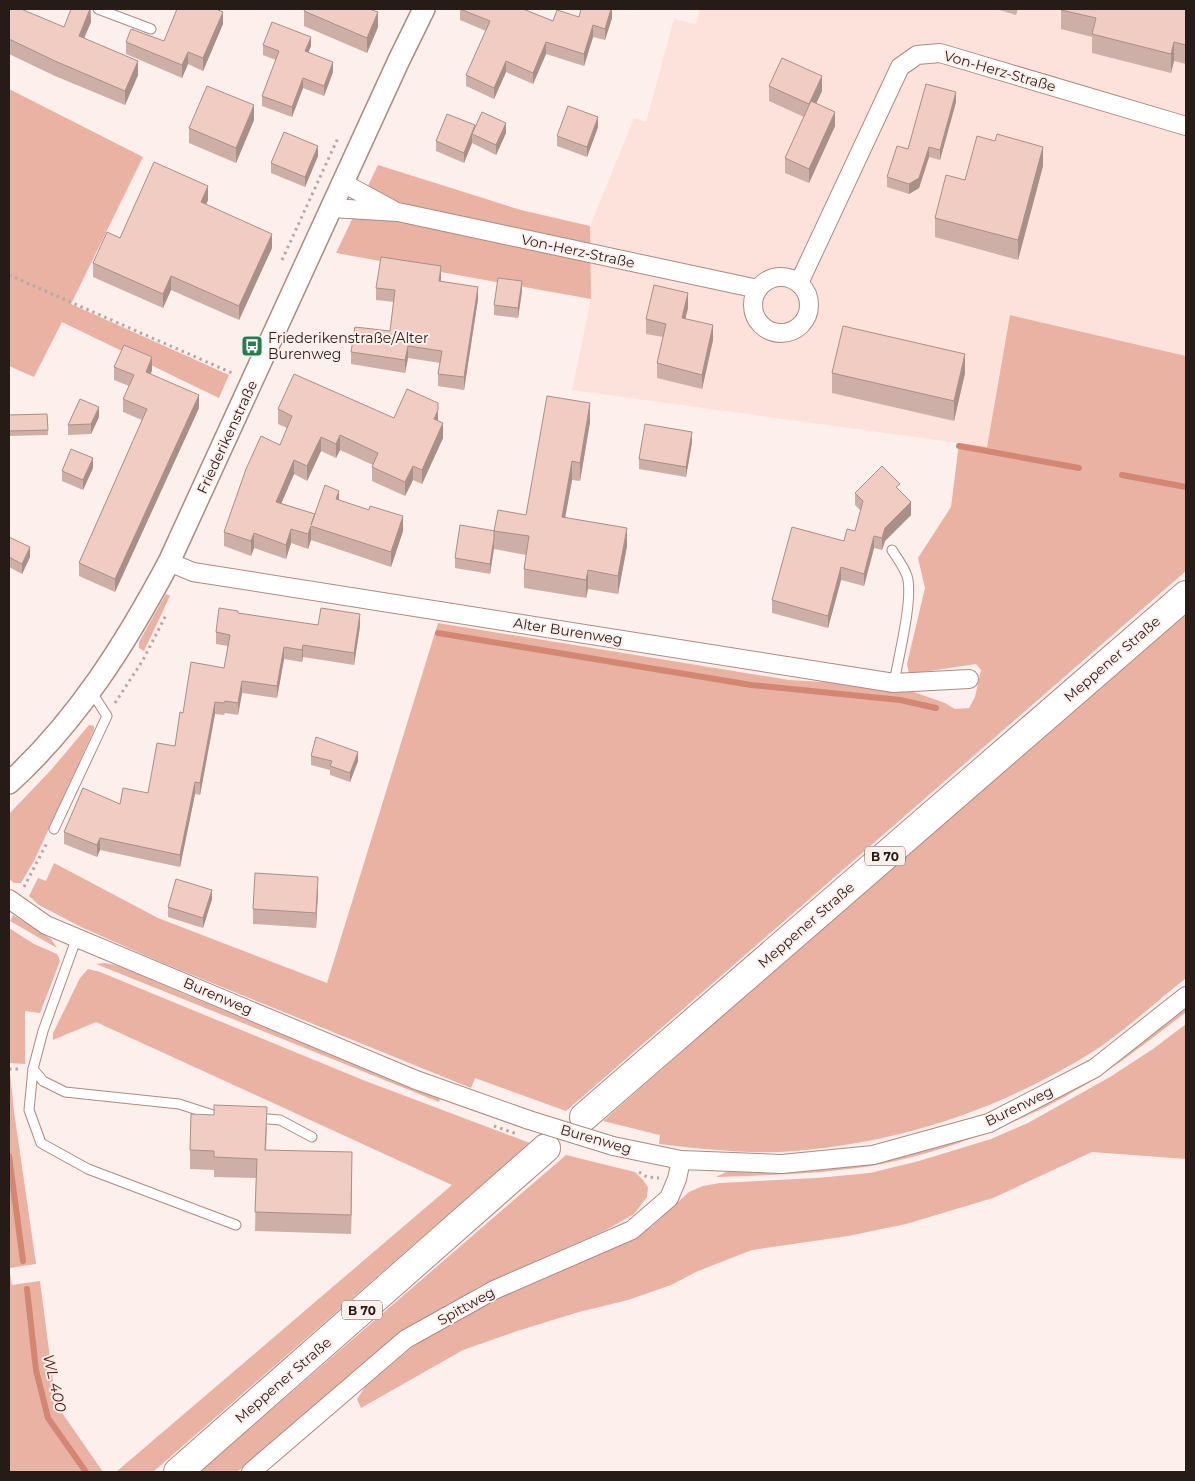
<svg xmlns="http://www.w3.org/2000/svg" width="1195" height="1481" font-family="Montserrat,sans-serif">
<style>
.built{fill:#fce2da}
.green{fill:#e9b2a3}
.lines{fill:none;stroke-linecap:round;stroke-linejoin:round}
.stream{stroke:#d38672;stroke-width:6}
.service-casing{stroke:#ac8b82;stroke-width:11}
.minor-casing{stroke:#ac8b82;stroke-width:20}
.tertiary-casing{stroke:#ac8b82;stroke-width:24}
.primary-casing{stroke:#ac8b82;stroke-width:30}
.path{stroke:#b6a8a5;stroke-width:3;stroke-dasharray:2.5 4;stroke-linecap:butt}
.service{stroke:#fff;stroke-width:9}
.minor{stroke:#fff;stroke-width:18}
.tertiary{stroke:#fff;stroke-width:21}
.primary{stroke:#fff;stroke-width:28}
.minor-bridge-casing{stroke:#ac8b82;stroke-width:20;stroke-linecap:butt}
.path-bridge{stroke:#b6a8a5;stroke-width:3;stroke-dasharray:2.5 4;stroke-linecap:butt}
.minor-bridge{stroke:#fff;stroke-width:18}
.wall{fill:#ceafa8}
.shaded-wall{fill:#a88f88}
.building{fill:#f0ccc3;stroke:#a88f88}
.labels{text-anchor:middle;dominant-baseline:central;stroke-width:4;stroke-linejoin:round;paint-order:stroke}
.shield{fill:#fdefeb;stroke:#675b57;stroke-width:1}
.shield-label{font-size:12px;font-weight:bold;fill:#271b18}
.street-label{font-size:14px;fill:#271b18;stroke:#fdefeb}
.poi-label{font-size:14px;fill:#271b18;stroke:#fdefeb;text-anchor:start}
.water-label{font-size:15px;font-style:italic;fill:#5d1805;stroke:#fdefeb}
</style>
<rect width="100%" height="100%" fill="#fdefeb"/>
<path class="built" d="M700,9H1186V356L1010,315L987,447L572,390L591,299L590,226L634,118L646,122L674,19L696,24Z"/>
<g class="green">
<path d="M9,89L143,157L71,304L229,375L219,398L62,322L34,377L9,366Z"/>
<path d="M378,165L521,210L590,226L591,299L336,253Z"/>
<path d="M1010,315L1186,356V571L566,1111L475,1078L471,1088L158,961L81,927L39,905L29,896L38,878L46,881L54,863L158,918L327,983L438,623L789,680L875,685L905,689L945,703L955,709L969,708L975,697L981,670L976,664L909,674L907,664L925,588L918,558L951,507L959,443L987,447Z"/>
<path d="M166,594L170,596L144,651L139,648V642Z"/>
<path d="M1186,609V978C1160,999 1134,1022 1107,1042C1086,1057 1064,1069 1041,1081C960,1123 871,1147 780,1152C739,1153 699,1149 659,1144L660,1135L603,1121Z"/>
<path d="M89,725L94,726V730L34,861L21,883H14L9,879V814L51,770Z"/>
<path d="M13,915L51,939L57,948L10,921Z"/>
<path d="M9,928L34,944L57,954L60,961L40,1013L25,1011V1064L9,1063L14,1111L36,1264L9,1268L12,1285L40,1281L56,1404L103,1472H9Z"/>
<path d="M105,963L119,966L184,994L440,1098L439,1102L96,964Z"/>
<path d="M88,969L100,972L363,1080L530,1143L153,1472H116L452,1185L96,1022L53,1040V1033L80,978Z"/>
<path d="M1186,1006L1185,1013C1155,1036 1125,1060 1093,1080C1030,1120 945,1153 871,1166C820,1174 768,1175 716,1177L726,1172L974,1134Z"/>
<path d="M1186,1024V1159L1092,1152L993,1198L906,1224L848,1236L752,1250L698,1271L671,1285L628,1300L579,1312L517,1331L463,1350L361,1408L357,1399L365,1387L411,1348L439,1328L472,1309L627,1242L652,1226L689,1192L703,1186L720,1183L817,1178L870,1173L919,1161L991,1139L1028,1123L1110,1077L1153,1049Z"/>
<path d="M566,1155L635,1172L643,1180L648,1187L647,1197L634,1214L606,1230L480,1286L404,1333L237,1472H199Z"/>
</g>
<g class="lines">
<g class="stream">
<path d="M959,446L1079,468"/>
<path d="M1122,475L1186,487"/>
<path d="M438,633L751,685L900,700L936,708"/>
<path d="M9,1156L23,1261"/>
<path d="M27,1289L36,1370L48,1418L86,1472"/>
</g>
<g class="service-casing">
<g id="service">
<path d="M98,9L151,29"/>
<path d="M892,550C897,558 904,567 907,576C914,597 898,659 894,683"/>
<path d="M54,829L107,716L91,691"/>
<path d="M77,937L43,1031L33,1069L43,1081L65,1092L179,1104L216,1116H224"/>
<path d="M33,1069L29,1110L41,1143L88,1169L236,1225"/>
<path d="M257,1118L280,1120L312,1137"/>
</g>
</g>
<g class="minor-casing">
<g id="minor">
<path d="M343,183L393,210"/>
<path d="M331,208L398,212L758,289"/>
<circle cx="781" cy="305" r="28"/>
<path d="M799,283L900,67L917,55L940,53L1186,126"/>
<path d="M169,562L193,572L894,683L969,679"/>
<path d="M9,899L46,925L416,1080L529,1120"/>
<path d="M613,1146L681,1160L782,1164L873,1155L989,1123L1095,1068L1186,996"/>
<path d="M251,1472L406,1339L494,1290L632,1230L669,1198L677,1179L681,1160"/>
</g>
</g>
<g class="tertiary-casing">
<path id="tertiary" d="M9,783C77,721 126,643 169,562L399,60L424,9"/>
</g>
<g class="primary-casing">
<g id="primary">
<path d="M584,1117L1186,595"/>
<path d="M178,1472L546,1148"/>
</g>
</g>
<g class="path">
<path d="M282,260L338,138"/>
<path d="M9,275L232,373"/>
<path d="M115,703L143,660L166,615"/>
<path d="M24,887L48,841"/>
<path d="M9,1069H19"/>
<path d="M639,1172L647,1177L659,1178"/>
</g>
<use href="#service" class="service"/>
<use href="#minor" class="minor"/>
<use href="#tertiary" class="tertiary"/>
<use href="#primary" class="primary"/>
<g class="minor-bridge-casing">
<path id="minor-bridge" d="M529,1120L613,1146"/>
</g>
<path class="path-bridge" d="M494,1126L517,1134"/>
<use href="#minor-bridge" class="minor-bridge"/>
</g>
<g class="wall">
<path d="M9,9L64,27L91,9V22L84,38L138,75L125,105L55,76L9,54Z"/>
<path d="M460,9L525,10L553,21L579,17L612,9V18L605,40L593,37L584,66L546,54L533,84L506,72L494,99L466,86V75L486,31L460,20Z"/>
<path d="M996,9H1018L1016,15Z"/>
<path d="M1186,9V64L1174,61L1171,73L1092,53V37L1061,29V10Z"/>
<path d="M304,11L378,27L367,53L304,26Z"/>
<path d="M223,24L203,71L188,64L182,78L126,54V42L164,41Z"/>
<path d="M263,45L311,46L308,52L333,72L324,96L303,88L292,117L262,106V96L276,60L263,55Z"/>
<path d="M769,86L822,91L816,103L835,126L809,183L785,173V158L804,117L769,101Z"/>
<path d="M956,102L940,160L929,157L919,188L909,194L887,187V177L908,149Z"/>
<path d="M254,120L236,163L189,143V128Z"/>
<path d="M475,125L506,133L496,155L472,143L464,163L436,151V141Z"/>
<path d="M598,127L587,157L557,146V136Z"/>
<path d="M995,141L1043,166L1018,260L935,237V218L965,180Z"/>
<path d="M318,156L305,187L271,173V163Z"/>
<path d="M208,200L206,204L272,248L239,320L171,290L163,308L93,277V263L120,238Z"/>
<path d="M441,278V281L478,299L464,390L438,386V374L440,363L408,358L405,373L351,364V352L390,331L394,302L376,300V288Z"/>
<path d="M522,291L518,318L494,315V305Z"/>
<path d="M688,308L685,318L713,340L702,389L657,378V363L663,337L646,334V319Z"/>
<path d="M114,367L152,370L151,374L199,408L115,592L79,576V563L142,420L123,412V399L129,386L114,380Z"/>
<path d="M832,373H965L954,421L832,393Z"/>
<path d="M278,409L438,421L443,438L422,484L413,480L405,496L372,481V467L373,465L340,450L336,458L321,451L307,481L294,474L281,503L315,514L339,500L403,531L391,567L311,540L308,549L291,543L286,559L254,548L251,556L224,546V532L280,445L287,428L278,424Z"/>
<path d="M47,414L48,435L9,436V415Z"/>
<path d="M99,417L91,434L68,435V425Z"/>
<path d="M590,422L580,481L572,480L565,517L627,546L618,594L588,589L586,598L524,588V569L526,555L494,549V548L490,574L455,568V558L494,531L526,515Z"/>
<path d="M692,442L686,477L639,469V459Z"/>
<path d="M93,468L83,490L62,481V471Z"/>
<path d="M900,490L911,515L885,541L882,550L874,548L864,586L841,580L828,628L772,613V600L855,531L861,511L855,505V493Z"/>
<path d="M9,537L30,557L22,574L9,567Z"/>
<path d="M238,613L318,625L360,626L354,665L303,657L302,662L284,659L277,698L242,693L238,715L225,713L224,715L215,714L200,795L195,794L180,867L100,850L97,857L64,844V832L120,804L148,793L175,746L183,713L224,668L228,646L216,644V632Z"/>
<path d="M311,756L358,761L350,782L330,775V770L311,765Z"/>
<path d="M318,892L316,928L253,924V909Z"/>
<path d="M212,899L203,928L168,917V907Z"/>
<path d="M267,1126L266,1150L352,1172L351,1234L255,1231L256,1178L214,1177V1170L190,1169V1150Z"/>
</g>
<g class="shaded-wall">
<path d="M90,9L91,22L79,50V36Z"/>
<path d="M611,9H612V18L605,40V29Z"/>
<path d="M223,12V24L203,71V58Z"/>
<path d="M378,12V27L367,53V38Z"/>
<path d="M593,25V37L584,66V54Z"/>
<path d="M311,37V46L305,61V51Z"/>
<path d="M546,42V54L533,84V73Z"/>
<path d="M1174,42V61L1171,73V54Z"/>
<path d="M188,52V64L182,78V65Z"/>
<path d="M138,61V75L125,105V91Z"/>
<path d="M506,61V72L494,99V88Z"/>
<path d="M333,62V72L324,96V86Z"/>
<path d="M822,76V91L809,119V104Z"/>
<path d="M303,78V88L292,117V107Z"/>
<path d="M956,92V102L940,160V150Z"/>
<path d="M254,105V120L236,163V148Z"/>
<path d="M835,112V126L809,183V169Z"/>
<path d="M598,117V127L587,157V147Z"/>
<path d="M506,123V133L496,155V145Z"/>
<path d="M475,125L472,134V143L464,163V153Z"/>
<path d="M318,146V156L305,187V177Z"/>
<path d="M929,147V157L919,188L909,194V184Z"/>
<path d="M1043,147V166L1018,260V240Z"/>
<path d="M208,186V200L201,216V202Z"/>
<path d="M272,234V248L239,320V306Z"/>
<path d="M441,266V278L439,293V281Z"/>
<path d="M171,276V290L163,308V294Z"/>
<path d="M522,281V291L518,318V308Z"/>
<path d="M478,287V299L464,390V377Z"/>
<path d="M688,293V308L682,332V318Z"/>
<path d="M713,325V340L702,389V375Z"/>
<path d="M408,346V358L405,373V360Z"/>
<path d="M965,354V373L954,421V401Z"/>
<path d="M152,357V370L146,385V372Z"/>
<path d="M199,395V408L115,592V579Z"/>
<path d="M590,403V422L580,481V463Z"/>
<path d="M99,407V417L91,434V424Z"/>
<path d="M438,410V424L434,419Z"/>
<path d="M443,423V438L422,484V470Z"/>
<path d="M692,432V442L686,477V467Z"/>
<path d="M340,435V450L336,458V444Z"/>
<path d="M321,437V451L307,481V466Z"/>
<path d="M93,458V468L83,490V480Z"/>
<path d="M294,460V474L276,516V502Z"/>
<path d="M572,461V480L562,535V517Z"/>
<path d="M413,466V480L405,496V482Z"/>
<path d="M339,491V505L336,499Z"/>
<path d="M911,502V515L885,541L882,550V538L885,528Z"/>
<path d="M403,516V531L391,567V552Z"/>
<path d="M311,526V540L308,549V534Z"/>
<path d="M627,528V546L618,594V576Z"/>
<path d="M291,529V543L286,559V545Z"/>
<path d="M254,533V548L251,556V541Z"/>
<path d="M874,536V548L864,586V574Z"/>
<path d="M494,538V548L490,574V564Z"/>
<path d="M30,547V557L22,574V564Z"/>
<path d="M841,567V580L828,628V616Z"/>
<path d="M588,570V589L586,598V580Z"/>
<path d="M360,614V626L354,665V653Z"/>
<path d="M303,645V657L302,662V650Z"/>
<path d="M284,647V659L277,698V686Z"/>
<path d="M242,681V693L238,715V703Z"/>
<path d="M215,702V714L200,795V783Z"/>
<path d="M358,752V761L350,782V773Z"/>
<path d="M195,782V794L180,867V855Z"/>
<path d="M100,838V850L97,857V845Z"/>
<path d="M318,877V892L316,928V913Z"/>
<path d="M212,890V899L203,928V918Z"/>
<path d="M352,1152V1172L351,1234V1215Z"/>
</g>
<g class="building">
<path d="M9,9H21L64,27L71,9H90L79,36L138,61L125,91L55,61L9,39Z"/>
<path d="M177,9H216L223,12L203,58L188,52L182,65L126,42L131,29L164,41Z"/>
<path d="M305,9H369L378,12L367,38L304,11Z"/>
<path d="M460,9H523L553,21L557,10L579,17L581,9H611L605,29L593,25L584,54L546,42L533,73L506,61L494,88L466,75L490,21Z"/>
<path d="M1061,9H1186V45L1174,42L1171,54L1092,34L1096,18L1061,10Z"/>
<path d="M272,22L311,37L305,51L333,62L324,86L303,78L292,107L262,96L279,51L263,45Z"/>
<path d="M782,58L822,76L809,104L769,86Z"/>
<path d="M926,84L956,92L940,150L929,147L919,178L909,184L887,177L897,146L908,149Z"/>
<path d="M207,86L254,105L236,148L189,128Z"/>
<path d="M811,101L835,112L809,169L785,158Z"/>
<path d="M568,106L598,117L587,147L557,136Z"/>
<path d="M482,112L506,123L496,145L472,134Z"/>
<path d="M447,114L475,125L464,153L436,141Z"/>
<path d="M284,132L318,146L305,177L271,163Z"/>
<path d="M997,134L1043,147L1018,240L935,218L946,175L965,180L977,136L995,141Z"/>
<path d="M154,162L208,186L201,202L272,234L239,306L171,276L163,294L93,263L107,232L120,238Z"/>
<path d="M381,257L441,266L439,281L478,287L464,377L438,374L442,351L408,346L405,360L351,352L355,327L390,331L395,290L376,288Z"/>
<path d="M498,278L522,281L518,308L494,305Z"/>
<path d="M654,285L688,293L682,318L713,325L702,375L657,363L666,324L646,319Z"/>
<path d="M843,326L965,354L954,401L832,373Z"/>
<path d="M124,345L152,357L146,372L199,395L115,579L79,563L147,409L123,399L134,375L114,367Z"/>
<path d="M294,374L394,418L407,389L438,403V410L434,419L443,423L422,470L413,466L405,482L372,467L378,453L340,435L336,444L321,437L307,466L294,460L276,502L315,514L311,525L325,485L339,491L336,499L369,510L370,506L403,516L391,552L311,526L308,534L291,529L286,545L254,533L251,541L224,532L246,469L261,436L280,445L292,416L278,409Z"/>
<path d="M547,396L590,403L580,463L572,461L562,517L627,528L618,576L588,570L586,580L524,569L529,536L494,531L498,510L526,515Z"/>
<path d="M80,399L99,407L91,424L68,425Z"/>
<path d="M47,414L48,430L9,431V415Z"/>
<path d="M645,424L692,432L686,467L639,459Z"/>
<path d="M71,449L93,458L83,480L62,471Z"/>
<path d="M882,466L900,484L896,487L911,502L885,528L882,538L874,536L864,574L841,567L828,616L772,600L792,527L844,541L847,529L855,531L863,501L855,493Z"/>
<path d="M460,525L495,531H494V538L490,564L455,558Z"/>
<path d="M9,537L30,547L22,564L9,557Z"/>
<path d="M219,608L238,611V613L318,625L321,608L360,614L354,653L303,645L302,650L284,647L277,686L242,681L238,703L225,701L224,703L215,702L200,783L195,782L180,855L100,838L97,845L64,832L83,788L120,804L123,788L148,793L157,743L175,746L180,712L183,713L191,662L224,668L230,635L216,632Z"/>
<path d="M316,737L358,752L350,773L330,766L332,761L311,756Z"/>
<path d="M255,873L318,877L316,913L253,909Z"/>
<path d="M176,879L212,890L203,918L168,907Z"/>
<path d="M214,1105L267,1107L265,1150L352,1152L351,1215L255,1212L257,1159L214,1157V1151L190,1150L191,1114L214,1115Z"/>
</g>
<defs>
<g id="bus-square" transform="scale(1.125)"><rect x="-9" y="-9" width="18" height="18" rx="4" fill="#247c51" stroke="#fdefeb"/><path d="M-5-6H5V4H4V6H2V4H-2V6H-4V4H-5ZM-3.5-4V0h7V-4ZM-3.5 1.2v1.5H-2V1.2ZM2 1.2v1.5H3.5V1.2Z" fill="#fff"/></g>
</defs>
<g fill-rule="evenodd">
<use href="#bus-square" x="252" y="346"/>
</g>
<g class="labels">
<g class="shield">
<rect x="865" y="846.5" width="40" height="19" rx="4"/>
<rect x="342" y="1300.5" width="40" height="19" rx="4"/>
</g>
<g class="shield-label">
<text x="885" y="856">B 70</text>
<text x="362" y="1310">B 70</text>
</g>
<g class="street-label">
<text transform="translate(1000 71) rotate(16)">Von-Herz-Straße</text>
<text transform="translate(578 251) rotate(12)">Von-Herz-Straße</text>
<text transform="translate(227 437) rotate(-65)">Friederikenstraße</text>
<text transform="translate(568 631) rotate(9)">Alter Burenweg</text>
<text transform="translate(1112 659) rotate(-41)">Meppener Straße</text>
<text transform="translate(806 925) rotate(-41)">Meppener Straße</text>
<text transform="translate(218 996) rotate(23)">Burenweg</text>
<text transform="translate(1019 1106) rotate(-26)">Burenweg</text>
<text transform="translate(596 1139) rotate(16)">Burenweg</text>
<text transform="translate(466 1306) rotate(-29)">Spittweg</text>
<text transform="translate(283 1380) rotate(-41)">Meppener Straße</text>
</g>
<g class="poi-label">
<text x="268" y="338">Friederikenstraße/Alter<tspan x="268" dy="16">Burenweg</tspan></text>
</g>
<g class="water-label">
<text transform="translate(55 1383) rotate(77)">WL 400</text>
</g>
</g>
<rect width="1195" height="1481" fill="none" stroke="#271b18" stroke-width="20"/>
</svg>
